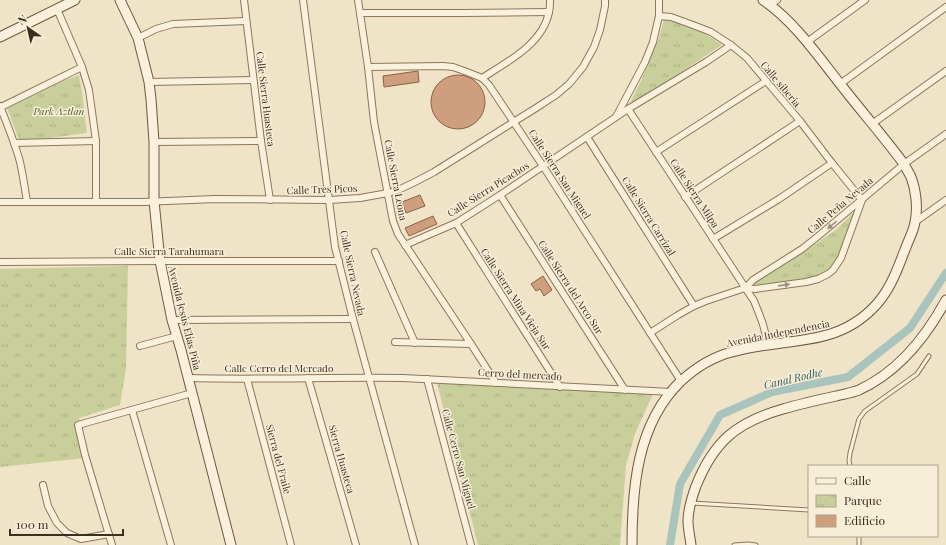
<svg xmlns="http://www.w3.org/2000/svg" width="946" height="545" font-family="'Playfair Display',serif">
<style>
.park{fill:url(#park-tufts)}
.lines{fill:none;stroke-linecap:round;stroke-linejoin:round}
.canal{stroke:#a9c4bc;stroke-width:8}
.building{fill:#cf9f7d;stroke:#8d5f41}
.lane-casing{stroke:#8d765c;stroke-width:5}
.street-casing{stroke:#8d765c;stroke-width:8}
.secondary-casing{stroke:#6f573f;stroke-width:11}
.lane{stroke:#faf1dc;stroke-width:3}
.street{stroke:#faf1dc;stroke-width:6}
.secondary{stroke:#faf1dc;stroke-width:9}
.oneway{fill:#9c907e}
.labels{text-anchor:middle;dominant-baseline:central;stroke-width:3;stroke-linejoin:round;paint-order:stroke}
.street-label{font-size:10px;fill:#3d2e20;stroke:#f7eed8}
.park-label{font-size:10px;font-style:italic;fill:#4d5a26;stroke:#f7eed8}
.water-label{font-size:11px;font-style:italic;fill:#2f5d5a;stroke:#f7eed8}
</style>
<defs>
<pattern id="park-tufts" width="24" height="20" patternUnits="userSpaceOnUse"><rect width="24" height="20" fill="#c9cf9b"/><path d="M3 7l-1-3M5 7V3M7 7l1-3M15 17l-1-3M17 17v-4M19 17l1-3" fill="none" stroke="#aeb285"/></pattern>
</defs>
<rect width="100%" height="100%" fill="#f0e4c8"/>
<g class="park">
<path d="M664,19C684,24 705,32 722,45L633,104L631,101L640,83L659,38Z"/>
<path d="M79,75L82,92L87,133L20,142L7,108L63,81Z"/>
<path d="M853,213L855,214L844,244L838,257L830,269L816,276L810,278L756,286L754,283L811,247L837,229Z"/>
<path d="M128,266L126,369L120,405L79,418L85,458L0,467V269Z"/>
<path d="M437,383L653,394L635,434L626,465L620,545H478Z"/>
</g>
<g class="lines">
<path class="canal" d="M670,545L680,484L720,415L772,392L848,377L910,328L946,273"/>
</g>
<g class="building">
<path d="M418,71L419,82L384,87L383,76Z"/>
<circle cx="458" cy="102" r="27"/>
<path d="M420,195L425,206L406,213L402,202Z"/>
<path d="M433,216L437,224L409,236L405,228Z"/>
<path d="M543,276L552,290L544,296L540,289L536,291L531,284Z"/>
</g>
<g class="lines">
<g class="lane-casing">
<g id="lane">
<path d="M850,466L849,461L850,453L859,419L865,411L917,374L929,356"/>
<path d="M692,503L809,510"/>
<path d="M859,536V545"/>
<path d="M734,545L748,544L756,545"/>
</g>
</g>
<g class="street-casing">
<g id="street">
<path d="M244,0L261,141L270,200"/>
<path d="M303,0L335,247L353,319L415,545"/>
<path d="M358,0L368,67L374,122L393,221L398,234L471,344L496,383"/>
<path d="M770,5L777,0"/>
<path d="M57,9L82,67L89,90L96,141V201"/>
<path d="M360,13H463L549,12"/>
<path d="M659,16L671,17L693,25L711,32L731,45L747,58L800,121L832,163L862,200"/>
<path d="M138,38L156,29L173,24L246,21"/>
<path d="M807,42L865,0"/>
<path d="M368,67L443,66L453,67L467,72L482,78L489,85L543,166L681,381"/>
<path d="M482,78C507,62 543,44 549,12C550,9 550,4 550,0"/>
<path d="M149,82L253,80"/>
<path d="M840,84L946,7"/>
<path d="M0,106C7,124 15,143 20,162C23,175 25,189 27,202"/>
<path d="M1,107L82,67"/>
<path d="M628,109L754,301C760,316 766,329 767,345"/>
<path d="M617,115L645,62L653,42L659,16V0"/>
<path d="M872,124L946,71"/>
<path d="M587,137L694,306"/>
<path d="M154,142L261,141"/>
<path d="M14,143L96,141"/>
<path d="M656,152L766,81"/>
<path d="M500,195L625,390"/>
<path d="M685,197L800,121"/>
<path d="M0,202H143L215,199L330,200L360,198L388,193L398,190L413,183L434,172L536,108L556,95L569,84L583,67L594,47L600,30L605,6V0"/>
<path d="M915,222L946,200"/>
<path d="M456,223L560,387"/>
<path d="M713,239L779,199L832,163"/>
<path d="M405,245L456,223L500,195L628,109L706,62L731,45"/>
<path d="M375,252L415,343"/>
<path d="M0,262L160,261H339"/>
<path d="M745,288L753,280L802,249L817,237L904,164L946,134"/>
<path d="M172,320L353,319"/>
<path d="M650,333L678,315L694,306L706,301L745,288L755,289L806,282L818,279L828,274L833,270L841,258L862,200"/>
<path d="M395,342L471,344"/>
<path d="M140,346L177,336"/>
<path d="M188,378C260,380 332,377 403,378L671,392"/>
<path d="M308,378L356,545"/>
<path d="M247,379L291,545"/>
<path d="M427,379L471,545"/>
<path d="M132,410L171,545"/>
<path d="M43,485L48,506L57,523L67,533L81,539L109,534"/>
<path d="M112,545L85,455L78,425L192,393"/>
</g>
</g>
<g class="secondary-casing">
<g id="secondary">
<path d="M120,0L138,38L149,82L151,99L154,142V201L160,261L172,320L181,350L231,545"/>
<path d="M0,37L75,0"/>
<path d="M632,545C632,488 637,424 680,382C695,368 712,357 732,352C786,336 841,350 881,299C893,283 899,265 906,247C909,239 914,230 915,222C918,208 916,190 911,177C909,173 906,168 904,164C884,137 862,112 841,85C818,56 794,21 763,0"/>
<path d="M691,545C690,537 688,529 688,521C688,509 692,497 696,486C714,441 737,422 783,409C800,404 818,400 836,396C843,394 852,393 859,390C898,372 926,337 946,300"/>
</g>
</g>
<use href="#lane" class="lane"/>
<use href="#street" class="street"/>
<use href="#secondary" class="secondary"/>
</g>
<defs><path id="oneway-solid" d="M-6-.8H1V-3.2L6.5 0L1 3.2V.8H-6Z"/></defs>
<g class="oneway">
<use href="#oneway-solid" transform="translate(832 225) rotate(140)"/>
<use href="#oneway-solid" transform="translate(784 285) rotate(-8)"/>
</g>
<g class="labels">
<g class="street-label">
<text transform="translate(781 84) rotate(50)">Calle siberia</text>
<text transform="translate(266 99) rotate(83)">Calle Sierra Huasteca</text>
<text transform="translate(560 174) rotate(57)">Calle Sierra San Miguel</text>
<text transform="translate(396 180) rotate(79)">Calle Sierra Leona</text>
<text transform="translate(322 189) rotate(-2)">Calle Tres Picos</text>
<text transform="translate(488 189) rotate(-32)">Calle Sierra Picachos</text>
<text transform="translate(695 193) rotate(57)">Calle Sierra Milpa</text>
<text transform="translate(840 205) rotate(-40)">Calle Peña Nevada</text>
<text transform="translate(649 216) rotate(58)">Calle Sierra Carrizal</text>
<text x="169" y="251">Calle Sierra Tarahumara</text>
<text transform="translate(353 273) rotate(78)">Calle Sierra Nevada</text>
<text transform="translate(571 287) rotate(57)">Calle Sierra del Arco Sur</text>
<text transform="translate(516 299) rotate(57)">Calle Sierra Mina Vieja Sur</text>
<text transform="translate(185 318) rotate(76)">Avenida Jesús Elías Piña</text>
<text transform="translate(778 333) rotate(-11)">Avenida Independencia</text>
<text x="279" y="368">Calle Cerro del Mercado</text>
<text transform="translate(520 374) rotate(3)">Cerro del mercado</text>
<text transform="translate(279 459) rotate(75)">Sierra del Fraile</text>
<text transform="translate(342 459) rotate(74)">Sierra Huasteca</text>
<text transform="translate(459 459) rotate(75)">Calle Cerro San Miguel</text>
</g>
<g class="park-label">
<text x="59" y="111">Park Aztlan</text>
</g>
<g class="water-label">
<text transform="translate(793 378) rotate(-13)">Canal Rodhe</text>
</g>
</g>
<rect x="808" y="465" width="130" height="72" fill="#f7eed8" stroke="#ada18e"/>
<rect x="816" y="478" width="20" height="6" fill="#faf1dc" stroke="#ada18e"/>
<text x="844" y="485" font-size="12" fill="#3d2e20">Calle</text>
<rect x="816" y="495" width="20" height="12" fill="url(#park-tufts)" stroke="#ada18e"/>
<text x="844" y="505" font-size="12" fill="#3d2e20">Parque</text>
<rect x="816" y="515" width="20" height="12" fill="#cf9f7d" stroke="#ada18e"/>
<text x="844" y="525" font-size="12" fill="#3d2e20">Edificio</text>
<g transform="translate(28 28) rotate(326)" stroke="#f7eed8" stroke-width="3" paint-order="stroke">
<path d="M0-3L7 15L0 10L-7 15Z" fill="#3d2e20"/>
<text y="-6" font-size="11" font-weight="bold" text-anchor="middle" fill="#3d2e20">N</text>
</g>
<path d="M10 529v6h113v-6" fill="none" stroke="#3d2e20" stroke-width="2"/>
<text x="16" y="529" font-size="12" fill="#3d2e20" stroke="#f7eed8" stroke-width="3" paint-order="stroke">100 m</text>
</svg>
